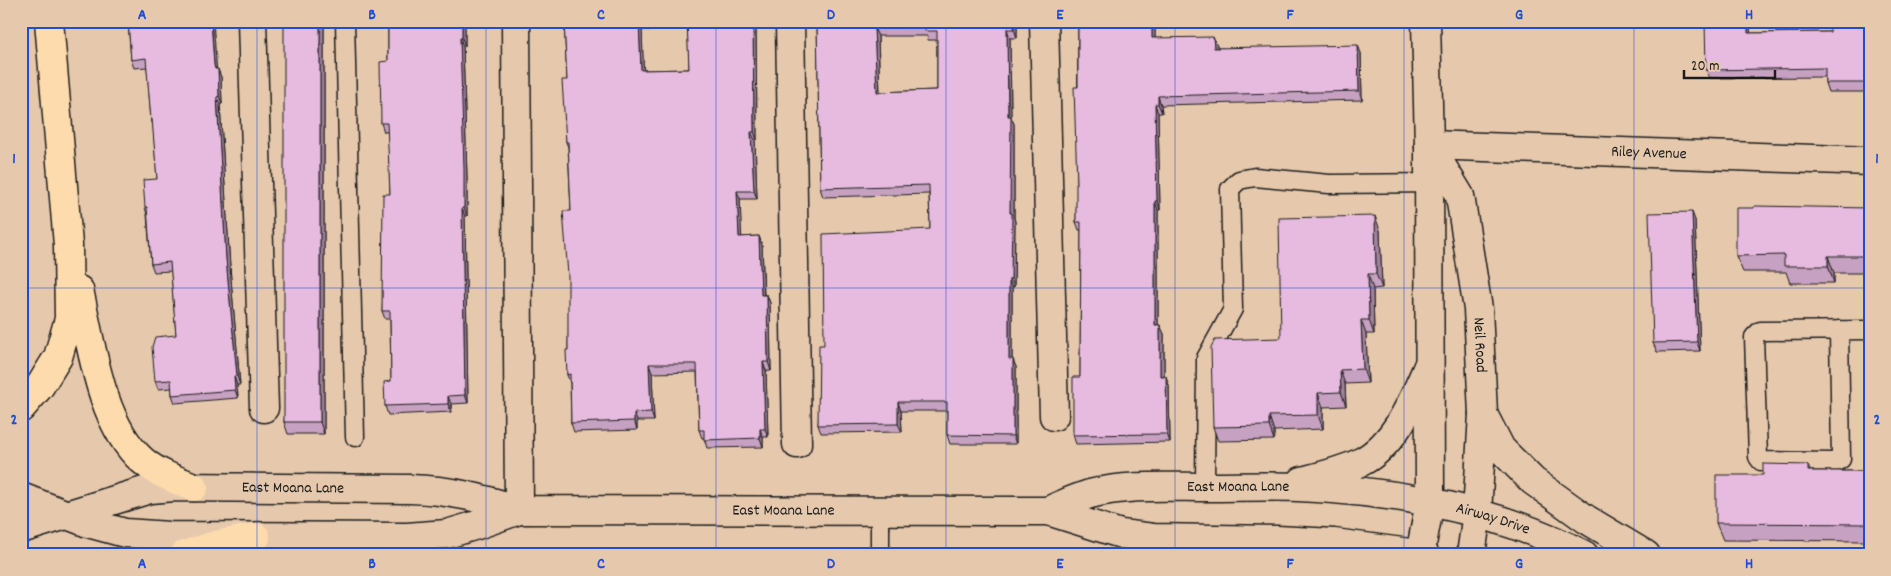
<svg xmlns="http://www.w3.org/2000/svg" width="1891" height="576" font-family="Dekko,sans-serif">
<style>
.lines{fill:none;stroke-linecap:round;stroke-linejoin:round}
.service-casing{stroke:#1c1c1c;stroke-width:21}
.minor-casing{stroke:#1c1c1c;stroke-width:31}
.tertiary-casing{stroke:#1c1c1c;stroke-width:31}
.secondary-casing{stroke:#1c1c1c;stroke-width:31}
.motorway-casing{stroke:#1c1c1c;stroke-width:31}
.service{stroke:#e6c9ad;stroke-width:18}
.minor{stroke:#e6c9ad;stroke-width:28}
.tertiary{stroke:#e6c9ad;stroke-width:28}
.secondary{stroke:#e6c9ad;stroke-width:28}
.motorway{stroke:#fedbac;stroke-width:28}
.wall{fill:#c7a1c1;stroke:#1c1c1c;fill-rule:evenodd}
.shaded-wall{fill:#a2839d;stroke:#1c1c1c}
.building{fill:#e7bbe0;stroke:#1c1c1c;fill-rule:evenodd}
.grid{fill:none;stroke:#1d4ed8;stroke-width:1;stroke-opacity:0.55}
.labels{text-anchor:middle;dominant-baseline:central;stroke-width:4;stroke-linejoin:round;paint-order:stroke}
.street-label{font-size:16px;fill:#1c1c1c;stroke:#e6c9ad}
.neatline{fill:none;stroke:#1d4ed8;stroke-width:2}
.grid-label{font-size:16px;text-anchor:middle;font-weight:bold;fill:#1d4ed8}
</style>
<rect width="100%" height="100%" fill="#e6c9ad"/>
<filter id="ink" filterUnits="userSpaceOnUse"><feTurbulence type="fractalNoise" baseFrequency=".02" numOctaves="2"/><feDisplacementMap in="SourceGraphic" scale="10" xChannelSelector="R" yChannelSelector="G"/><feConvolveMatrix kernelMatrix="1 2 1 2 8 2 1 2 1" color-interpolation-filters="sRGB"/></filter>
<g filter="url(#ink)">
<g class="lines">
<g class="service-casing">
<g id="service">
<path d="M345,21L355,437"/>
<path d="M1839,330L1841,459L1837,462L1761,461L1758,457L1754,337L1760,331L1868,330H1870"/>
<path d="M1205,487L1206,358L1233,309L1230,189L1239,180L1255,177L1329,184L1440,183"/>
<path d="M880,510V555"/>
<path d="M312,537V555"/>
</g>
</g>
<g class="minor-casing">
<g id="minor">
<path d="M252,21L264,408"/>
<path d="M516,21L519,510"/>
<path d="M790,21L797,444"/>
<path d="M1044,21L1054,416"/>
<path id="s1" d="M1429,145L1870,161"/>
</g>
</g>
<g class="tertiary-casing">
<g id="tertiary">
<path id="s2" d="M1429,145L1460,196L1478,309L1483,414L1477,513L1471,555"/>
<path d="M1420,555L1430,502L1429,145L1426,21"/>
</g>
</g>
<g class="secondary-casing">
<g id="secondary">
<path d="M1483,414L1501,449L1533,481L1586,519L1646,555"/>
<path d="M1302,481C1321,476 1343,471 1361,462C1396,444 1413,400 1428,366"/>
<path d="M21,497L88,523L125,533L169,536L407,537L447,534L477,525L519,510"/>
<path id="s3" d="M1048,511C1061,505 1076,498 1090,494C1126,484 1170,487 1207,487C1237,487 1268,486 1298,487C1395,491 1497,509 1584,555"/>
<path id="s4" d="M21,529L150,489L174,487L410,489C451,490 481,498 519,510L1048,511L1121,534L1153,538L1277,540L1334,543L1425,555"/>
</g>
</g>
<g class="motorway-casing">
<g id="motorway">
<path d="M79,290C91,342 100,424 143,461C157,473 176,480 194,487"/>
<path d="M21,408L40,386L58,357L69,319L68,245L49,21"/>
<path d="M184,555L215,545L256,537"/>
</g>
</g>
<use href="#service" class="service"/>
<use href="#minor" class="minor"/>
<use href="#tertiary" class="tertiary"/>
<use href="#secondary" class="secondary"/>
<use href="#motorway" class="motorway"/>
</g>
<g class="wall">
<path d="M128,21L217,69L221,77L222,104L220,105L230,267L240,385H237L238,398L175,403L172,395V388L158,389L155,381L176,335L171,271L154,272L151,264L147,215L145,207L157,179L153,125L151,120L147,67L134,68L131,60Z"/>
<path d="M324,21V434H288L284,422Z"/>
<path d="M388,21H465V46H463L467,178V216H465L468,403L451,404V412L388,415L385,406L391,381L390,319H385L382,311L390,194L388,132H384L381,123L388,61Z"/>
<path d="M564,21H756L757,140H755L757,199H740L741,237L759,236L762,245L764,295H767L770,303L771,371H766L768,437H763V447L707,448L704,438H702L699,430L697,372L652,373L654,421H637V430L574,432L571,423L570,383L567,375L568,350L571,211L568,147L566,142L567,80ZM688,29L689,69L643,70L642,30Z"/>
<path d="M817,21H1017V38H1010L1011,117L1014,124V217L1015,222L1014,287H1012V359L1016,367V444H950L947,435V411H901L902,432L821,433L818,425L824,345L930,229L929,194L823,197L820,188ZM878,36H927L928,40H937V90L880,92Z"/>
<path d="M1078,21H1155V38L1217,46V48L1361,53L1362,100L1161,105L1162,113H1158L1160,210H1158V325H1160L1164,334V376L1169,385L1170,442L1076,444L1073,435L1080,377L1081,230H1079L1076,222L1077,184Z"/>
<path d="M1870,21V89H1869V92H1828L1825,83V77L1710,78L1706,70L1751,33L1830,32Z"/>
<path d="M1870,208V273H1834V283H1790L1786,272H1743L1736,256Z"/>
<path d="M1695,220L1700,351L1657,352L1653,343Z"/>
<path d="M1380,230L1382,288L1373,289L1374,334H1366L1368,383L1345,384L1346,406L1323,407V429L1274,431V440L1218,441L1213,427L1281,338Z"/>
<path d="M1808,465L1810,471H1870V541L1723,540L1716,523L1763,475Z"/>
</g>
<g class="shaded-wall">
<path d="M211,21H213L217,73L214,65Z"/>
<path d="M320,21H324V434L320,422Z"/>
<path d="M462,21H465V46L462,38Z"/>
<path d="M753,21H756V28L757,140L754,132Z"/>
<path d="M1014,21H1017V38L1014,29Z"/>
<path d="M1152,21H1155V47L1152,38Z"/>
<path d="M1748,21H1750L1751,42L1748,33Z"/>
<path d="M639,22L642,30L644,79L641,70Z"/>
<path d="M874,28L878,36L880,101L877,92Z"/>
<path d="M1007,29L1010,38L1011,117L1014,124V217L1015,222L1014,287L1011,279Z"/>
<path d="M1213,37L1217,46V57L1214,48Z"/>
<path d="M460,38L463,46L467,178V216L464,208Z"/>
<path d="M1358,45L1361,53L1362,100L1359,91Z"/>
<path d="M218,69L221,77L222,104L219,96Z"/>
<path d="M1866,80L1869,89V92L1866,83Z"/>
<path d="M1158,96L1161,105L1162,113L1158,104Z"/>
<path d="M217,97L220,105L230,267L240,385L237,376L226,259Z"/>
<path d="M1155,104L1158,113L1160,210L1157,201Z"/>
<path d="M751,132L755,140L757,199L754,191Z"/>
<path d="M737,191L740,199L742,245L739,237Z"/>
<path d="M1155,201L1158,210V334L1155,325Z"/>
<path d="M462,208L465,216L468,403L465,395Z"/>
<path d="M1692,212L1695,220L1700,351L1697,342Z"/>
<path d="M1375,216L1380,230L1382,288L1376,274Z"/>
<path d="M759,236L762,245L764,303L761,295Z"/>
<path d="M1828,256L1834,273V283L1828,266Z"/>
<path d="M1368,274L1373,289L1374,334L1369,320Z"/>
<path d="M1009,279L1012,287V367L1009,359Z"/>
<path d="M767,295L770,303L771,371L768,362Z"/>
<path d="M1361,320L1366,334L1368,383L1363,369Z"/>
<path d="M1160,325L1164,334V385L1160,376Z"/>
<path d="M1013,359L1016,367V444L1013,436Z"/>
<path d="M763,362L766,371L768,437L765,429Z"/>
<path d="M649,364L652,373L654,421L651,412Z"/>
<path d="M1340,370L1345,384L1346,406L1341,392Z"/>
<path d="M234,376L237,385L238,398L235,390Z"/>
<path d="M1166,376L1169,385L1170,442L1167,434Z"/>
<path d="M1318,393L1323,407V429L1318,415Z"/>
<path d="M448,396L451,404V412L448,404Z"/>
<path d="M898,402L901,411L902,432L898,424Z"/>
<path d="M634,413L637,421V430L634,421Z"/>
<path d="M1269,416L1274,431V440L1269,426Z"/>
<path d="M760,429L763,437V447L760,438Z"/>
</g>
<g class="building">
<path d="M128,21H211L214,65L215,69H218L219,96L217,97L226,259L237,376H234L235,390L172,395L171,380L155,381L152,347L155,337L176,335L170,262L151,264L147,207H145L143,180L157,179L152,119L151,120L146,58L131,60Z"/>
<rect x="284" y="21" width="36" height="401"/>
<path d="M388,21H462V38H460L464,169V208H462L465,395L448,396V404L385,406L384,382L391,381L390,311H382L383,194H390L387,123H381L380,62L388,61Z"/>
<path d="M564,21H654L639,22L641,70L689,69L687,21H753L754,132H751L754,191H737L739,237L759,236L761,295H767L768,362H763L765,429H760V438L704,440V430H699L697,364H649L651,412L634,413V421L571,423L570,374L567,375L566,350H568V275L563,211H571L568,142H566L562,80H567Z"/>
<path d="M817,21H1014V29H1007L1008,116H1011L1010,213H1012L1011,279H1009V359H1013V436L947,435V402H898V424L818,425L819,345H824L823,234L930,229L929,185L820,188ZM925,27V31H937V90L877,92L874,28Z"/>
<path d="M1078,21H1152V38L1213,37L1214,48L1358,45L1359,91L1158,96V104H1155L1157,201H1155V325H1160V376H1166L1167,434L1073,435V377H1080L1081,222H1076V184H1077L1074,87H1078Z"/>
<path d="M1705,21H1748V33L1830,32V21H1870V74H1869V80H1866V83H1825V68L1706,70Z"/>
<path d="M1754,206L1870,208V256H1828V266H1784V255L1736,256V208H1754Z"/>
<path d="M1692,212L1697,342L1653,343L1649,213Z"/>
<path d="M1375,216L1376,274H1368L1369,320H1361L1363,369L1340,370L1341,392L1318,393V415L1269,416V426L1213,427L1211,347L1215,340L1281,338L1279,218Z"/>
<path d="M1763,464L1808,465V471H1870V524L1716,523V475H1763Z"/>
</g>
</g>
<path class="grid" d="M257,21V555M486,21V555M716,21V555M946,21V555M1175,21V555M1404,21V555M1634,21V555M21,288H1870"/>
<g class="labels">
<g class="street-label">
<text stroke="none"><textPath href="#s1" startOffset="220">Riley Avenue</textPath></text>
<text stroke="none"><textPath href="#s2" startOffset="210">Neil Road</textPath></text>
<text stroke="none"><textPath href="#s3" startOffset="194">East Moana Lane</textPath></text>
<text stroke="none"><textPath href="#s4" startOffset="278">East Moana Lane</textPath></text>
<text stroke="none"><textPath href="#s4" startOffset="771">East Moana Lane</textPath></text>
<text stroke="none"><textPath href="#s3" startOffset="452">Airway Drive</textPath></text>
</g>
</g>
<rect width="1891" height="576" fill="none" stroke="#e6c9ad" stroke-width="55"/>
<path d="M1684 70v8h91v-8" fill="none" stroke="#1c1c1c" stroke-width="2.5"/>
<text x="1691" y="70" font-size="15" fill="#1c1c1c" stroke="#e6c9ad" stroke-width="4" paint-order="stroke">20 m</text>
<rect x="28" y="28" width="1836" height="520" class="neatline"/>
<g class="grid-label">
<text x="142" y="19">A</text>
<text x="372" y="19">B</text>
<text x="601" y="19">C</text>
<text x="831" y="19">D</text>
<text x="1060" y="19">E</text>
<text x="1290" y="19">F</text>
<text x="1519" y="19">G</text>
<text x="1749" y="19">H</text>
<text x="14" y="163">1</text>
<text x="1877" y="163">1</text>
<text x="14" y="424">2</text>
<text x="1877" y="424">2</text>
<text x="142" y="568">A</text>
<text x="372" y="568">B</text>
<text x="601" y="568">C</text>
<text x="831" y="568">D</text>
<text x="1060" y="568">E</text>
<text x="1290" y="568">F</text>
<text x="1519" y="568">G</text>
<text x="1749" y="568">H</text>
</g>
</svg>
